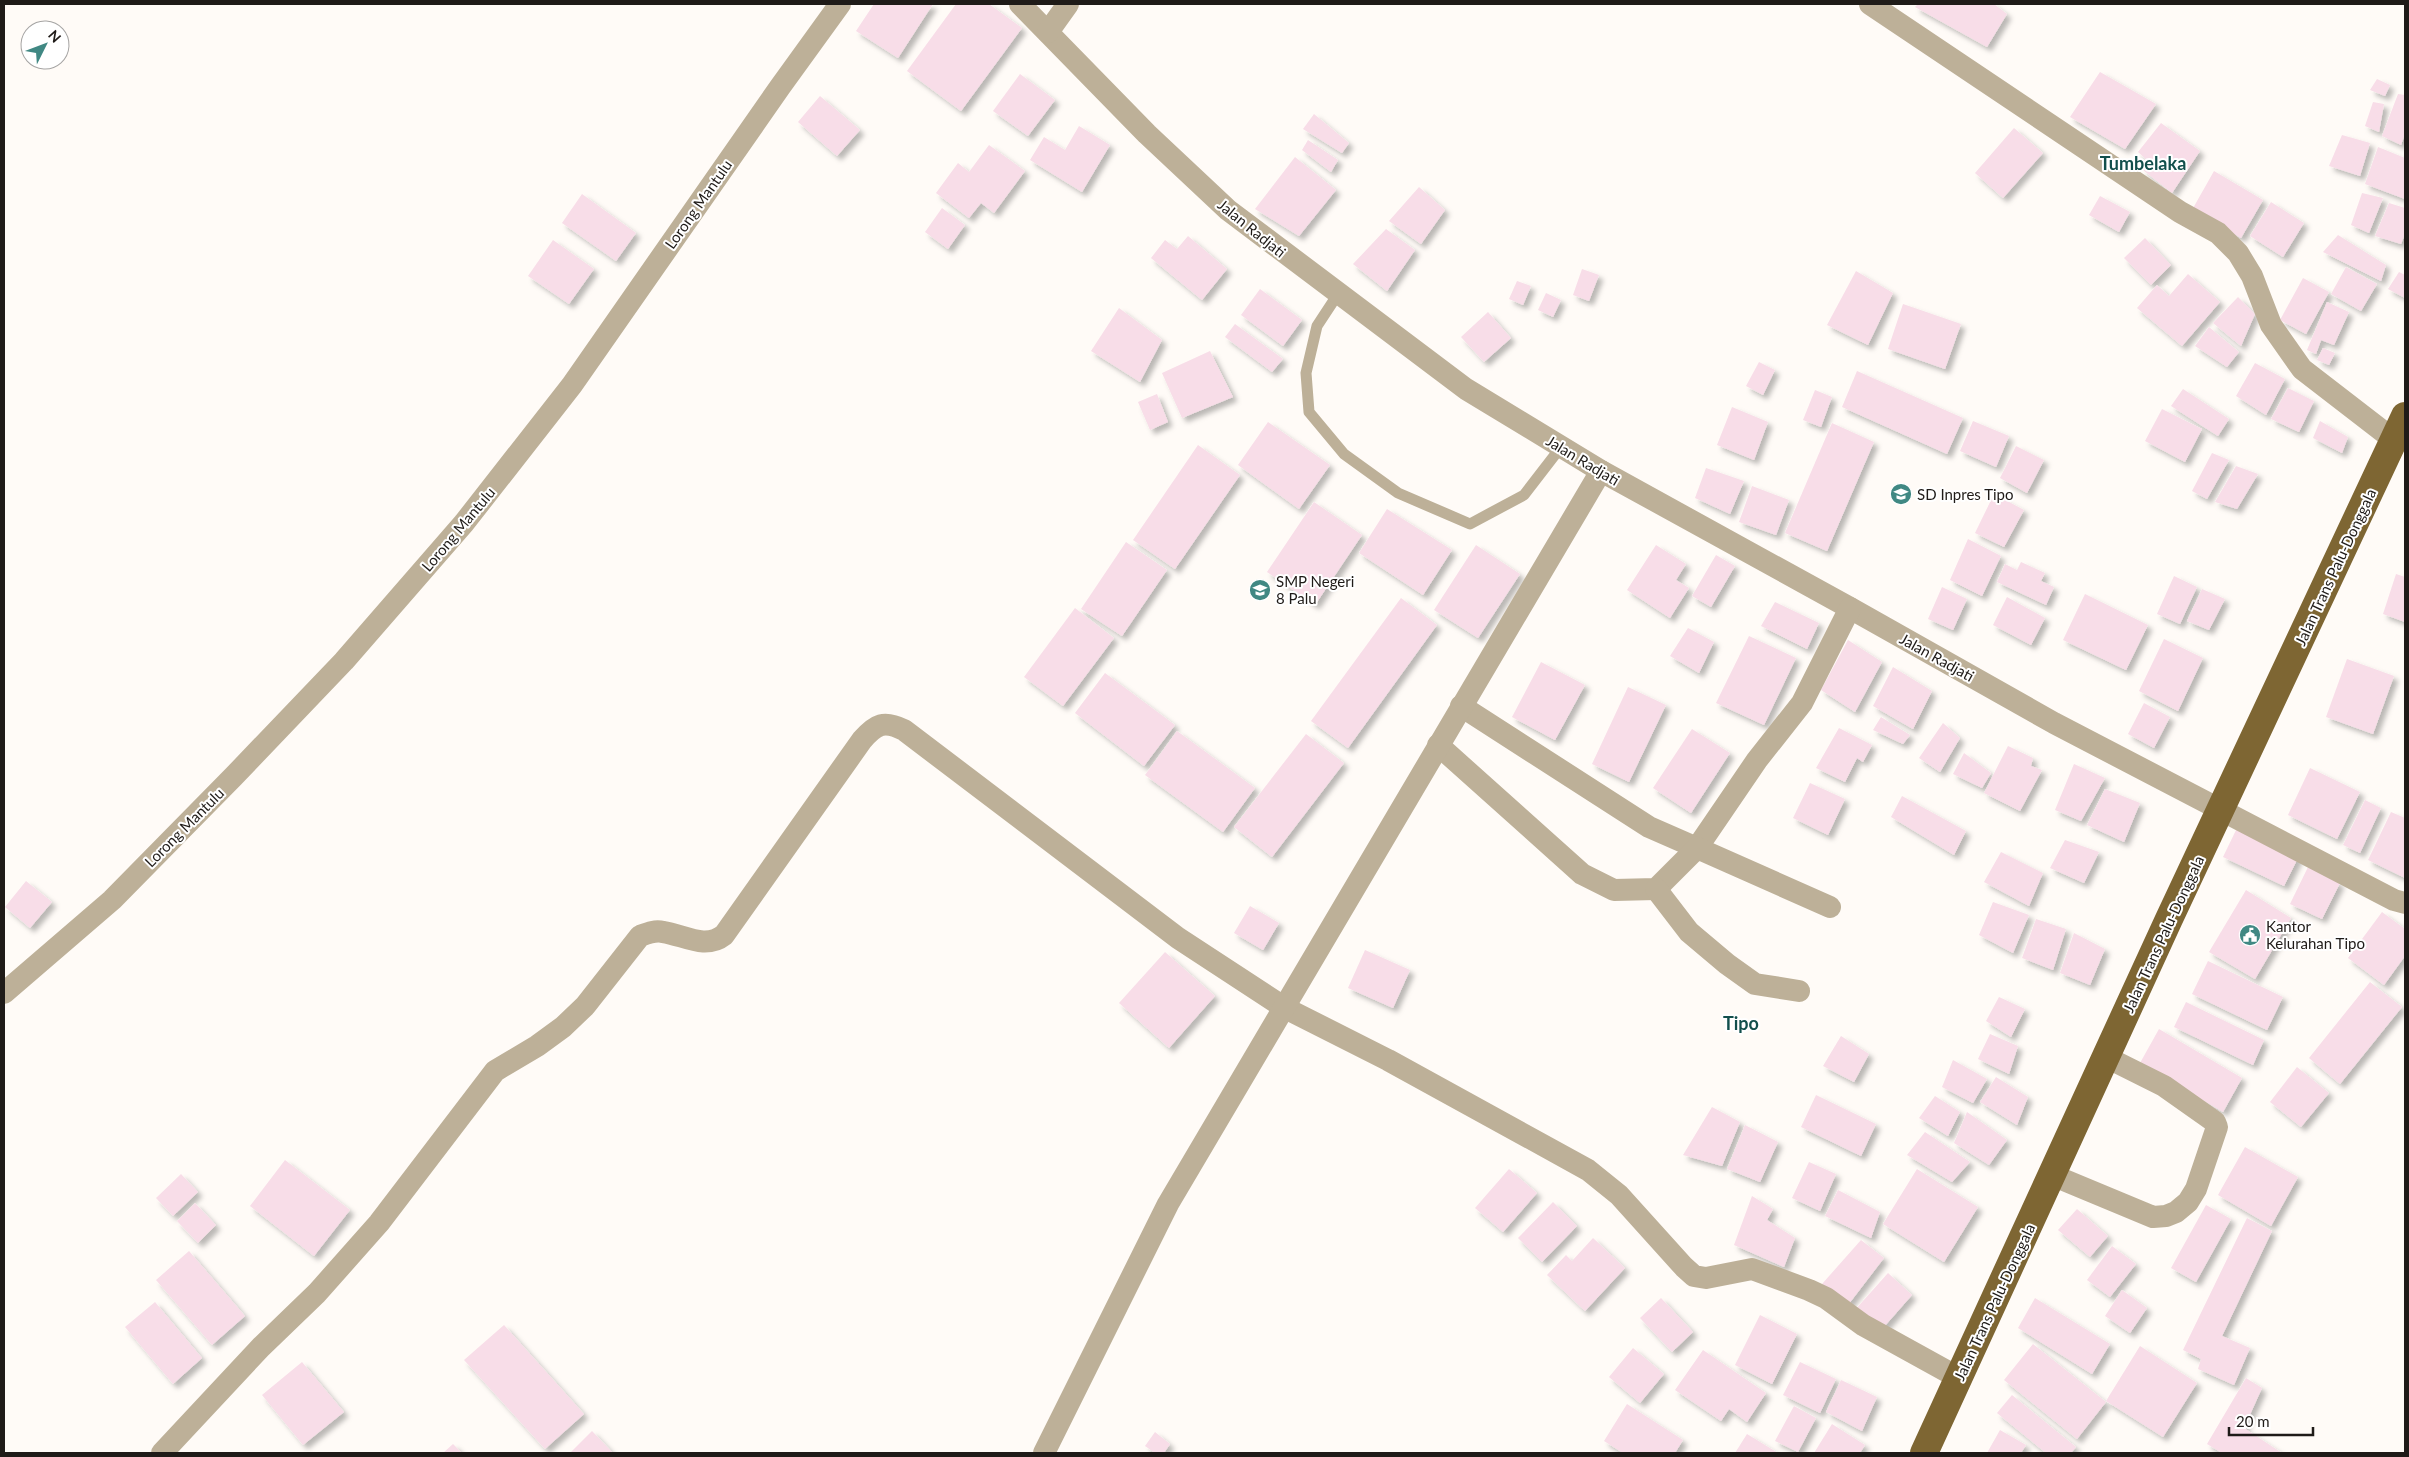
<svg xmlns="http://www.w3.org/2000/svg" width="2409" height="1457" font-family="Lato,sans-serif">
<style>
.building{fill:#f8dde8;filter:url(#shadow)}
.lines{fill:none;stroke-linecap:round;stroke-linejoin:round}
.service{stroke:#bdb098;stroke-width:11}
.minor{stroke:#bdb098;stroke-width:22}
.trunk{stroke:#7e6633;stroke-width:28}
.labels{text-anchor:middle;dominant-baseline:central;stroke-width:4;stroke-linejoin:round;paint-order:stroke}
.street-label{font-size:15px;fill:#1f1b18;stroke:#fff}
.poi-label{font-size:15px;fill:#1f1b18;stroke:#fff;text-anchor:start}
.quarter-label{font-size:18px;font-weight:bold;fill:#124f4c;stroke:#fff}
</style>
<defs>
<filter id="shadow"><feDropShadow dx="4.5" dy="4.5" stdDeviation="2.5" flood-color="#0004"/></filter>
</defs>
<rect width="100%" height="100%" fill="#fffbf7"/>
<g class="building">
<path d="M874,4H933L898,58L856,31Z"/>
<path d="M956,4H989L1022,28L961,111L907,71Z"/>
<path d="M1918,4H1994L2007,14L1987,47L1915,7Z"/>
<path d="M2100,72L2156,104L2125,149L2070,117Z"/>
<path d="M1020,74L1055,100L1028,136L993,111Z"/>
<path d="M2377,79L2390,85L2385,96L2370,90Z"/>
<path d="M2398,94L2405,95V134L2401,145L2382,136Z"/>
<path d="M820,96L860,130L837,156L798,122Z"/>
<path d="M2373,102L2384,104L2379,132L2365,126Z"/>
<path d="M1314,114L1349,143L1342,153L1303,129Z"/>
<path d="M2161,123L2200,151L2172,193L2143,170L2148,161L2138,152Z"/>
<path d="M1079,126L1110,145L1082,192L1030,160L1044,137L1065,150Z"/>
<path d="M2014,128L2043,153L2003,198L1975,173Z"/>
<path d="M2342,135L2370,143L2360,176L2329,166Z"/>
<path d="M1308,140L1338,160L1331,172L1302,150Z"/>
<path d="M989,145L1025,171L994,213L981,203L969,218L936,193L958,163L969,172Z"/>
<path d="M2378,147L2405,158V199L2365,184Z"/>
<path d="M1295,157L1336,190L1299,236L1255,209Z"/>
<path d="M2214,171L2263,200L2241,238L2192,210Z"/>
<path d="M1419,187L1445,210L1421,244L1389,221Z"/>
<path d="M2362,193L2383,198L2369,233L2351,225Z"/>
<path d="M582,194L636,233L616,261L562,223Z"/>
<path d="M2100,196L2130,212L2119,232L2089,215Z"/>
<path d="M2271,202L2304,223L2283,257L2250,236Z"/>
<path d="M2389,203L2405,208V234L2401,244L2375,236Z"/>
<path d="M942,208L965,225L948,249L925,232Z"/>
<path d="M1386,229L1415,250L1387,291L1353,264Z"/>
<path d="M2338,235L2386,265L2381,281L2323,252Z"/>
<path d="M1188,236L1227,269L1202,300L1151,258L1165,240L1177,249Z"/>
<path d="M2145,238L2171,265L2151,285L2124,258Z"/>
<path d="M553,240L594,269L569,304L528,276Z"/>
<path d="M2346,267L2377,284L2361,311L2331,294Z"/>
<path d="M1582,269L1599,275L1589,301L1573,295Z"/>
<path d="M1856,271L1893,293L1868,345L1827,325Z"/>
<path d="M2399,272L2405,275V298L2388,289Z"/>
<path d="M2188,274L2220,302L2182,346L2137,308L2157,285L2169,296Z"/>
<path d="M2303,278L2329,292L2306,334L2280,320Z"/>
<path d="M1517,281L1531,286L1523,305L1509,299Z"/>
<path d="M1260,289L1302,320L1283,346L1241,315Z"/>
<path d="M1546,293L1561,300L1553,317L1538,310Z"/>
<path d="M2238,297L2255,314L2241,346L2213,323Z"/>
<path d="M2327,302L2349,312L2334,345L2321,340L2316,354L2307,350Z"/>
<path d="M1903,304L1961,324L1945,369L1888,349Z"/>
<path d="M1119,308L1162,340L1140,382L1091,351Z"/>
<path d="M1488,312L1511,338L1484,362L1461,337Z"/>
<path d="M1235,324L1283,359L1272,372L1225,337Z"/>
<path d="M2209,327L2239,352L2227,367L2195,346Z"/>
<path d="M2323,348L2335,353L2329,365L2317,360Z"/>
<path d="M1210,351L1233,397L1182,418L1162,373Z"/>
<path d="M1759,362L1775,370L1763,395L1746,386Z"/>
<path d="M2255,363L2285,379L2266,415L2236,396Z"/>
<path d="M1857,371L1963,418L1947,454L1842,407Z"/>
<path d="M2288,388L2314,401L2299,432L2271,419Z"/>
<path d="M2183,389L2229,419L2218,436L2171,406Z"/>
<path d="M1815,390L1832,397L1821,427L1803,420Z"/>
<path d="M1157,394L1168,422L1150,430L1138,402Z"/>
<path d="M1732,407L1768,422L1754,460L1717,445Z"/>
<path d="M2162,409L2202,429L2185,462L2145,441Z"/>
<path d="M1973,421L2009,436L1996,467L1960,451Z"/>
<path d="M2320,421L2348,437L2342,453L2313,438Z"/>
<path d="M1268,422L1330,465L1299,509L1238,465Z"/>
<path d="M1832,423L1874,442L1827,551L1785,533Z"/>
<path d="M1198,445L1240,475L1175,569L1133,540Z"/>
<path d="M2016,446L2044,460L2027,493L2000,478Z"/>
<path d="M2212,453L2229,460L2207,499L2192,491Z"/>
<path d="M2236,466L2258,474L2237,509L2215,502Z"/>
<path d="M1706,468L1744,481L1730,514L1695,498Z"/>
<path d="M1752,486L1789,500L1776,535L1739,522Z"/>
<path d="M1994,494L2024,510L2004,547L1975,533Z"/>
<path d="M1314,502L1362,535L1315,605L1267,572Z"/>
<path d="M1387,509L1452,550L1423,595L1359,553Z"/>
<path d="M1968,539L2001,556L1982,596L1950,580Z"/>
<path d="M1126,542L1167,570L1122,636L1081,609Z"/>
<path d="M1476,545L1520,574L1478,638L1434,610Z"/>
<path d="M1656,545L1686,564L1676,580L1689,588L1670,618L1627,590Z"/>
<path d="M1716,555L1735,566L1711,607L1692,596Z"/>
<path d="M2021,562L2045,573L2041,581L2054,587L2046,605L1997,582L2005,564L2017,570Z"/>
<path d="M2396,574L2405,577V622L2383,614Z"/>
<path d="M2174,576L2197,587L2180,624L2157,614Z"/>
<path d="M1942,587L1967,599L1953,630L1928,619Z"/>
<path d="M2202,589L2225,599L2209,630L2187,621Z"/>
<path d="M2085,594L2148,625L2126,670L2063,640Z"/>
<path d="M2007,597L2045,618L2031,645L1993,625Z"/>
<path d="M1401,598L1437,625L1348,748L1311,721Z"/>
<path d="M1775,602L1819,623L1807,649L1761,626Z"/>
<path d="M1075,608L1114,638L1063,706L1024,677Z"/>
<path d="M1688,628L1714,642L1699,673L1670,656Z"/>
<path d="M1749,636L1796,658L1764,725L1716,703Z"/>
<path d="M2164,639L2203,658L2178,711L2139,691Z"/>
<path d="M1848,640L1882,662L1855,712L1821,690Z"/>
<path d="M2347,659L2394,676L2373,734L2326,717Z"/>
<path d="M1541,662L1585,685L1555,740L1512,717Z"/>
<path d="M1893,667L1932,691L1913,729L1873,706Z"/>
<path d="M1105,673L1175,725L1144,766L1075,713Z"/>
<path d="M1628,687L1666,705L1629,782L1592,764Z"/>
<path d="M2144,703L2170,717L2154,748L2128,734Z"/>
<path d="M1881,717L1910,735L1903,744L1873,730Z"/>
<path d="M1943,723L1960,738L1940,772L1919,758Z"/>
<path d="M1839,728L1872,745L1863,762L1857,758L1845,782L1816,768Z"/>
<path d="M1692,729L1730,753L1691,813L1653,788Z"/>
<path d="M1177,731L1255,788L1223,832L1145,775Z"/>
<path d="M1306,734L1344,763L1272,857L1234,827Z"/>
<path d="M2008,746L2033,758L2031,766L2042,770L2020,811L1984,793Z"/>
<path d="M1964,753L1991,773L1982,788L1953,774Z"/>
<path d="M2074,764L2105,778L2081,821L2055,810Z"/>
<path d="M2310,768L2360,792L2337,839L2288,815Z"/>
<path d="M1810,783L1845,799L1828,835L1793,818Z"/>
<path d="M2105,789L2140,803L2124,842L2087,825Z"/>
<path d="M1902,796L1966,831L1954,855L1891,817Z"/>
<path d="M2365,800L2381,808L2360,853L2343,845Z"/>
<path d="M2391,812L2405,818V878L2368,860Z"/>
<path d="M2238,826L2299,856L2284,886L2223,857Z"/>
<path d="M2065,840L2099,852L2084,883L2050,868Z"/>
<path d="M2001,852L2043,873L2029,906L1984,882Z"/>
<path d="M2308,867L2340,883L2322,919L2290,904Z"/>
<path d="M26,881L52,902L30,928L5,907Z"/>
<path d="M2246,890L2291,918L2255,979L2209,952Z"/>
<path d="M1993,902L2029,915L2013,953L1979,935Z"/>
<path d="M1250,906L1279,923L1263,950L1234,933Z"/>
<path d="M2382,912L2405,929V956L2384,985L2348,958Z"/>
<path d="M2036,919L2066,929L2053,970L2022,958Z"/>
<path d="M2074,933L2105,949L2090,985L2060,973Z"/>
<path d="M1365,950L1410,970L1393,1008L1348,988Z"/>
<path d="M1165,952L1215,996L1169,1048L1119,1003Z"/>
<path d="M2208,961L2283,997L2267,1030L2192,994Z"/>
<path d="M2370,982L2402,1007L2340,1084L2309,1058Z"/>
<path d="M1999,997L2025,1009L2011,1037L1986,1021Z"/>
<path d="M2186,1002L2264,1040L2253,1065L2174,1027Z"/>
<path d="M2159,1029L2242,1078L2223,1112L2140,1063Z"/>
<path d="M1990,1034L2018,1046L2009,1074L1978,1059Z"/>
<path d="M1841,1036L1869,1054L1854,1082L1823,1066Z"/>
<path d="M1953,1060L1987,1079L1973,1103L1942,1087Z"/>
<path d="M2297,1067L2329,1093L2301,1127L2270,1102Z"/>
<path d="M1996,1077L2028,1097L2017,1125L1980,1102Z"/>
<path d="M1816,1095L1876,1124L1861,1156L1801,1127Z"/>
<path d="M1935,1096L1960,1112L1948,1136L1919,1118Z"/>
<path d="M1712,1107L1740,1122L1722,1166L1683,1155Z"/>
<path d="M1967,1112L2007,1140L1989,1165L1954,1143Z"/>
<path d="M1745,1125L1778,1142L1760,1182L1727,1169Z"/>
<path d="M1925,1132L1970,1162L1952,1182L1907,1155Z"/>
<path d="M2245,1147L2298,1177L2271,1226L2218,1195Z"/>
<path d="M285,1160L350,1210L314,1256L250,1206Z"/>
<path d="M1809,1162L1836,1174L1820,1211L1792,1198Z"/>
<path d="M1509,1169L1537,1193L1503,1232L1475,1208Z"/>
<path d="M1917,1169L1978,1207L1944,1262L1883,1224Z"/>
<path d="M181,1174L198,1192L173,1216L156,1198Z"/>
<path d="M1838,1190L1880,1212L1871,1238L1825,1216Z"/>
<path d="M1752,1196L1773,1209L1767,1220L1795,1238L1784,1267L1734,1245Z"/>
<path d="M1553,1202L1577,1226L1542,1262L1518,1238Z"/>
<path d="M195,1203L216,1225L198,1243L177,1221Z"/>
<path d="M2206,1205L2231,1219L2196,1282L2171,1268Z"/>
<path d="M2077,1209L2108,1236L2090,1257L2058,1230Z"/>
<path d="M2247,1218L2272,1231L2222,1336L2250,1348L2234,1385L2198,1369L2201,1359L2183,1350Z"/>
<path d="M1593,1238L1625,1268L1585,1311L1547,1275L1566,1255L1572,1261Z"/>
<path d="M1861,1240L1884,1258L1848,1305L1822,1284Z"/>
<path d="M2112,1246L2136,1264L2110,1297L2087,1280Z"/>
<path d="M189,1251L245,1316L212,1345L156,1280Z"/>
<path d="M1888,1273L1912,1295L1883,1328L1854,1311Z"/>
<path d="M2122,1290L2147,1308L2130,1333L2105,1316Z"/>
<path d="M1661,1298L1693,1332L1672,1352L1640,1318Z"/>
<path d="M2035,1298L2110,1344L2092,1374L2018,1328Z"/>
<path d="M155,1302L202,1358L173,1384L125,1327Z"/>
<path d="M1760,1315L1797,1334L1772,1384L1735,1365Z"/>
<path d="M504,1325L584,1414L545,1449L464,1360Z"/>
<path d="M2033,1344L2106,1402L2077,1439L2004,1380Z"/>
<path d="M2140,1346L2197,1383L2163,1437L2106,1401Z"/>
<path d="M1633,1348L1664,1374L1640,1403L1609,1377Z"/>
<path d="M1703,1350L1766,1393L1747,1422L1729,1409L1721,1421L1675,1390Z"/>
<path d="M302,1362L344,1412L303,1445L262,1395Z"/>
<path d="M1800,1362L1836,1379L1820,1413L1783,1395Z"/>
<path d="M2246,1378L2262,1388L2244,1428L2282,1453H2222L2207,1444Z"/>
<path d="M1841,1380L1877,1397L1862,1431L1826,1412Z"/>
<path d="M2012,1395L2076,1447L2071,1453H2046L1997,1413Z"/>
<path d="M1627,1404L1683,1440L1675,1453H1623L1604,1441Z"/>
<path d="M1794,1406L1816,1418L1798,1452L1775,1441Z"/>
<path d="M1832,1424L1865,1445L1860,1453H1814Z"/>
<path d="M2000,1430L2026,1445L2021,1453H1987Z"/>
<path d="M592,1431L613,1453H570Z"/>
<path d="M1155,1432L1170,1444L1164,1453H1155L1145,1446Z"/>
<path d="M1747,1434L1778,1453H1735Z"/>
<path d="M453,1444L462,1453H443Z"/>
</g>
<g class="lines">
<path class="service" d="M1338,294L1317,326L1306,373L1309,412L1344,454L1398,493L1470,524L1524,495L1561,447"/>
<g class="minor">
<path d="M1020,4L1147,134L1228,210L1466,389L1601,471L1850,608L2054,723L2394,900L2405,903"/>
<path d="M1870,4L2180,212L2218,233L2238,253L2252,276L2271,325L2302,369L2394,440"/>
<path d="M1048,32L1068,4"/>
<path d="M1461,706L1649,827L1697,848L1757,760L1802,703L1850,608"/>
<path d="M1438,745L1582,874L1614,890L1656,889L1697,848L1830,907"/>
<path d="M1656,889L1689,932L1727,964L1755,984L1799,991"/>
<path d="M4,993L112,900L234,776L344,661L464,523L572,385L780,87L840,4"/>
<path d="M2052,1175L2153,1217L2166,1216L2176,1212L2188,1202L2196,1189L2217,1127L2215,1122L2164,1086L2106,1057"/>
<path d="M162,1453L261,1347L317,1293L379,1223L495,1071L537,1046L563,1027L585,1006L640,936C648,933 655,930 663,932C684,935 705,950 724,935L862,740C876,724 884,720 904,730L1178,938L1285,1008L1388,1060L1588,1170L1619,1195L1684,1267L1694,1276L1706,1278L1752,1269L1809,1290L1826,1298L1863,1325L1959,1378"/>
<path d="M1044,1453L1168,1204L1601,471"/>
</g>
<path class="trunk" d="M1924,1453L2169,919L2405,416"/>
</g>
<defs>
<g id="school-disc" transform="scale(1.125)"><circle r="9.5" fill="#408883" stroke="#fff"/><path d="M0-5L7-2L0 1L-7-2ZM-4 1L0 2.5L4 1V4Q0 6-4 4Z" fill="#fff"/></g>
<g id="civic-disc" transform="scale(1.125)"><circle r="9.5" fill="#408883" stroke="#fff"/><path d="M-.6-6.5H3V-4.5H.6V-3L4-1V1h2V6H-6V1h2V-1L-.6-3ZM-1.2 2.5V6h2.4V2.5Z" fill="#fff"/></g>
</defs>
<g fill-rule="evenodd">
<use href="#school-disc" x="1901" y="494"/>
<use href="#school-disc" x="1260" y="590"/>
<use href="#civic-disc" x="2250" y="935"/>
</g>
<g class="labels">
<g class="street-label">
<text transform="translate(698 204) rotate(-55)">Lorong Mantulu</text>
<text transform="translate(1252 228) rotate(39)">Jalan Radjati</text>
<text transform="translate(1583 460) rotate(31)">Jalan Radjati</text>
<text transform="translate(458 529) rotate(-50)">Lorong Mantulu</text>
<text transform="translate(2335 567) rotate(-65)">Jalan Trans Palu-Donggala</text>
<text transform="translate(1937 657) rotate(29)">Jalan Radjati</text>
<text transform="translate(184 827) rotate(-45)">Lorong Mantulu</text>
<text transform="translate(2163 934) rotate(-65)">Jalan Trans Palu-Donggala</text>
<text transform="translate(1994 1302) rotate(-65)">Jalan Trans Palu-Donggala</text>
</g>
<g class="poi-label">
<text x="1917" y="494">SD Inpres Tipo</text>
<text x="1276" y="581">SMP Negeri<tspan x="1276" dy="17">8 Palu</tspan></text>
<text x="2266" y="926">Kantor<tspan x="2266" dy="17">Kelurahan Tipo</tspan></text>
</g>
<g class="quarter-label">
<text x="2143" y="163">Tumbelaka</text>
<text x="1741" y="1023">Tipo</text>
</g>
</g>
<rect width="2409" height="1457" fill="none" stroke="#1f1b18" stroke-width="10"/>
<g transform="translate(45 45) rotate(48)"><circle r="24" fill="#ffffff" stroke="#a5a4a3"/>
<path d="M0-4L9 19L0 12L-9 19Z" fill="#408883"/>
<text y="-8" font-size="14" font-weight="bold" text-anchor="middle" fill="#1f1b18">N</text>
</g>
<path d="M2229 1427v8h84v-8" fill="none" stroke="#1f1b18" stroke-width="2.5"/>
<text x="2236" y="1427" font-size="15" fill="#1f1b18" stroke="#ffffff" stroke-width="4" paint-order="stroke">20 m</text>
</svg>
